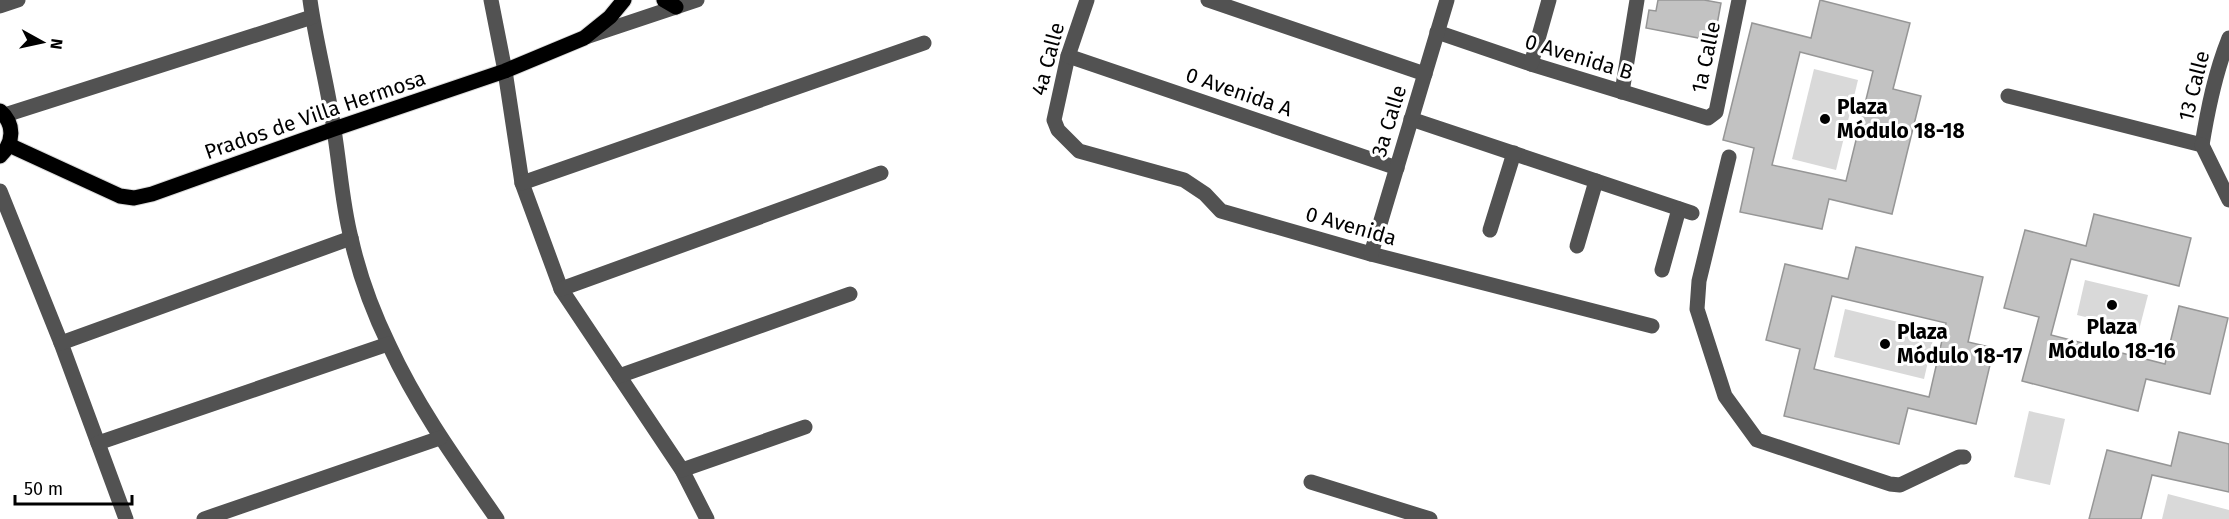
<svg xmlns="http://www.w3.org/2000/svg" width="2229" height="519" font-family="'Fira Sans',sans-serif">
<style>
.green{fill:#d9d9d9}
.building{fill:#c2c2c2;stroke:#969696;stroke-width:1.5;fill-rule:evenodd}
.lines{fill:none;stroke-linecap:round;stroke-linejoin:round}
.major-casing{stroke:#dbdbdb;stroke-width:17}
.minor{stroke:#525252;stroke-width:15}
.major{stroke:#000;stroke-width:15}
.poi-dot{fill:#000;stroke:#fff;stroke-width:2}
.labels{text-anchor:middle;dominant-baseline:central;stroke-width:6;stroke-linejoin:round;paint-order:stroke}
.street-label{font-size:21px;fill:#000;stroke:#fff}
.poi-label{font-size:21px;font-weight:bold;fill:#000;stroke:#fff;text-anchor:start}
</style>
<rect width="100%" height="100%" fill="#fff"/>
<g class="green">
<path d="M1814,69L1858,80L1836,170L1792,159Z"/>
<path d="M2085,280L2148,295L2139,330L2077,315Z"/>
<path d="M1845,309L1935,331L1924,379L1834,357Z"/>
<path d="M2029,411L2065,419L2050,485L2014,477Z"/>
<path d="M2168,494L2229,510V519H2162Z"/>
</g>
<g class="building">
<path d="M1658,0H1704L1721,3L1714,41L1646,28L1649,10L1656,11Z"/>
<path d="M1820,0L1910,23L1893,89L1921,96L1892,214L1829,199L1822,229L1740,212L1754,148L1723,140L1752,23L1811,38ZM1800,52L1873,71L1846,181L1772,165Z"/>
<path d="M2094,214L2191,238L2179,286L2071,259L2051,335L2165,364L2179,306L2228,318L2210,394L2146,379L2138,411L2022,381L2039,317L2004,308L2025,230L2086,246Z"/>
<path d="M1856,247L1983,277L1968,342L1994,348L1976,424L1908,408L1899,444L1784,416L1800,349L1766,340L1785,264L1848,279ZM1832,296L1946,323L1929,397L1814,369Z"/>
<path d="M2179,432L2229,444V492L2152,475L2141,519H2089L2107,450L2171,466Z"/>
</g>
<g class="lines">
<g class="major-casing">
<g id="major">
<path d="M664,0L676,7"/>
<path d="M0,111C15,124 14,143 0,156"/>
<path d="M9,145L120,196L134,198L152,194L334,129L505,71L584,38L610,17L624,0"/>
</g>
</g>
<g class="minor">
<path d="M310,0C316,44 328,86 334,130C340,166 342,203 351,238C359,274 373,312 389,345C418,408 458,463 497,519"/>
<path d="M491,0L505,71L522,183L561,289L682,470L707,519"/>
<path d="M1087,0L1068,56L1054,120L1058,130L1079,151L1184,180L1205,194L1221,211L1371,254L1652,326"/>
<path d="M1208,0L1425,74"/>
<path d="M0,6L18,0"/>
<path d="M1437,32L1531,64L1708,118L1716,112L1739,0"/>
<path d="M586,37L697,0"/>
<path d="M1068,56L1397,168"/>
<path d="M1531,64L1549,0"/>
<path d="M1622,92L1637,0"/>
<path d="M2008,96L2202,145"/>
<path d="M5,115L312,17"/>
<path d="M1411,119L1692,213"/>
<path d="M2202,145C2208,108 2215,73 2229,38"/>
<path d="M2202,145L2229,200"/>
<path d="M1729,157L1699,281L1697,309L1725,396L1757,440L1890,484L1900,485L1959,457H1964"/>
<path d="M522,183L924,43"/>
<path d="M0,191L61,343L126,519"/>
<path d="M1490,230L1514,153"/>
<path d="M1577,246L1596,181"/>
<path d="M1371,254L1447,0"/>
<path d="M1662,270L1679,209"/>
<path d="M561,289L881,173"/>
<path d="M61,343L351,238"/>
<path d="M619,376L850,294"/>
<path d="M98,443L388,344"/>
<path d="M682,470L805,427"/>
<path d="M1311,482L1430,519"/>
<path d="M204,519L440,438"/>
</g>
<use href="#major" class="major"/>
</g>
<g class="poi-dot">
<circle cx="1825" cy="119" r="6"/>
<circle cx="2112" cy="305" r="6"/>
<circle cx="1885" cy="344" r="6"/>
</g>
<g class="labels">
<g class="street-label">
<text transform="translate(1579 57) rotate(17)">0 Avenida B</text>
<text transform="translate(1706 57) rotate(-78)">1a Calle</text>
<text transform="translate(1048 59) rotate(-75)">4a Calle</text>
<text transform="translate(2194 86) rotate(-76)">13 Calle</text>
<text transform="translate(1239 92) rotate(19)">0 Avenida A</text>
<text transform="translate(315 115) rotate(-19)">Prados de Villa Hermosa</text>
<text transform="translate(1389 121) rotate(-73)">3a Calle</text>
<text transform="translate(1351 226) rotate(16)">0 Avenida</text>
</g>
<g class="poi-label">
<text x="1837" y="107">Plaza<tspan x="1837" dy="24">Módulo 18-18</tspan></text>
<text x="2112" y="327" text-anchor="middle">Plaza<tspan x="2112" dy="24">Módulo 18-16</tspan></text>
<text x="1897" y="332">Plaza<tspan x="1897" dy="24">Módulo 18-17</tspan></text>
</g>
</g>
<g transform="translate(42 42) rotate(98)" stroke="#ffffff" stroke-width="4.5" paint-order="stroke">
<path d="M0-4.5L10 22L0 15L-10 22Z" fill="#000000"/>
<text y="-9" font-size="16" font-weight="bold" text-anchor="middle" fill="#000000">N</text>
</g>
<path d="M15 495v9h117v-9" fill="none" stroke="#000000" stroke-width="3"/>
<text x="24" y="495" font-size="18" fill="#000000" stroke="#ffffff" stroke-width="4.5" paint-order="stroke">50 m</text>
</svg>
